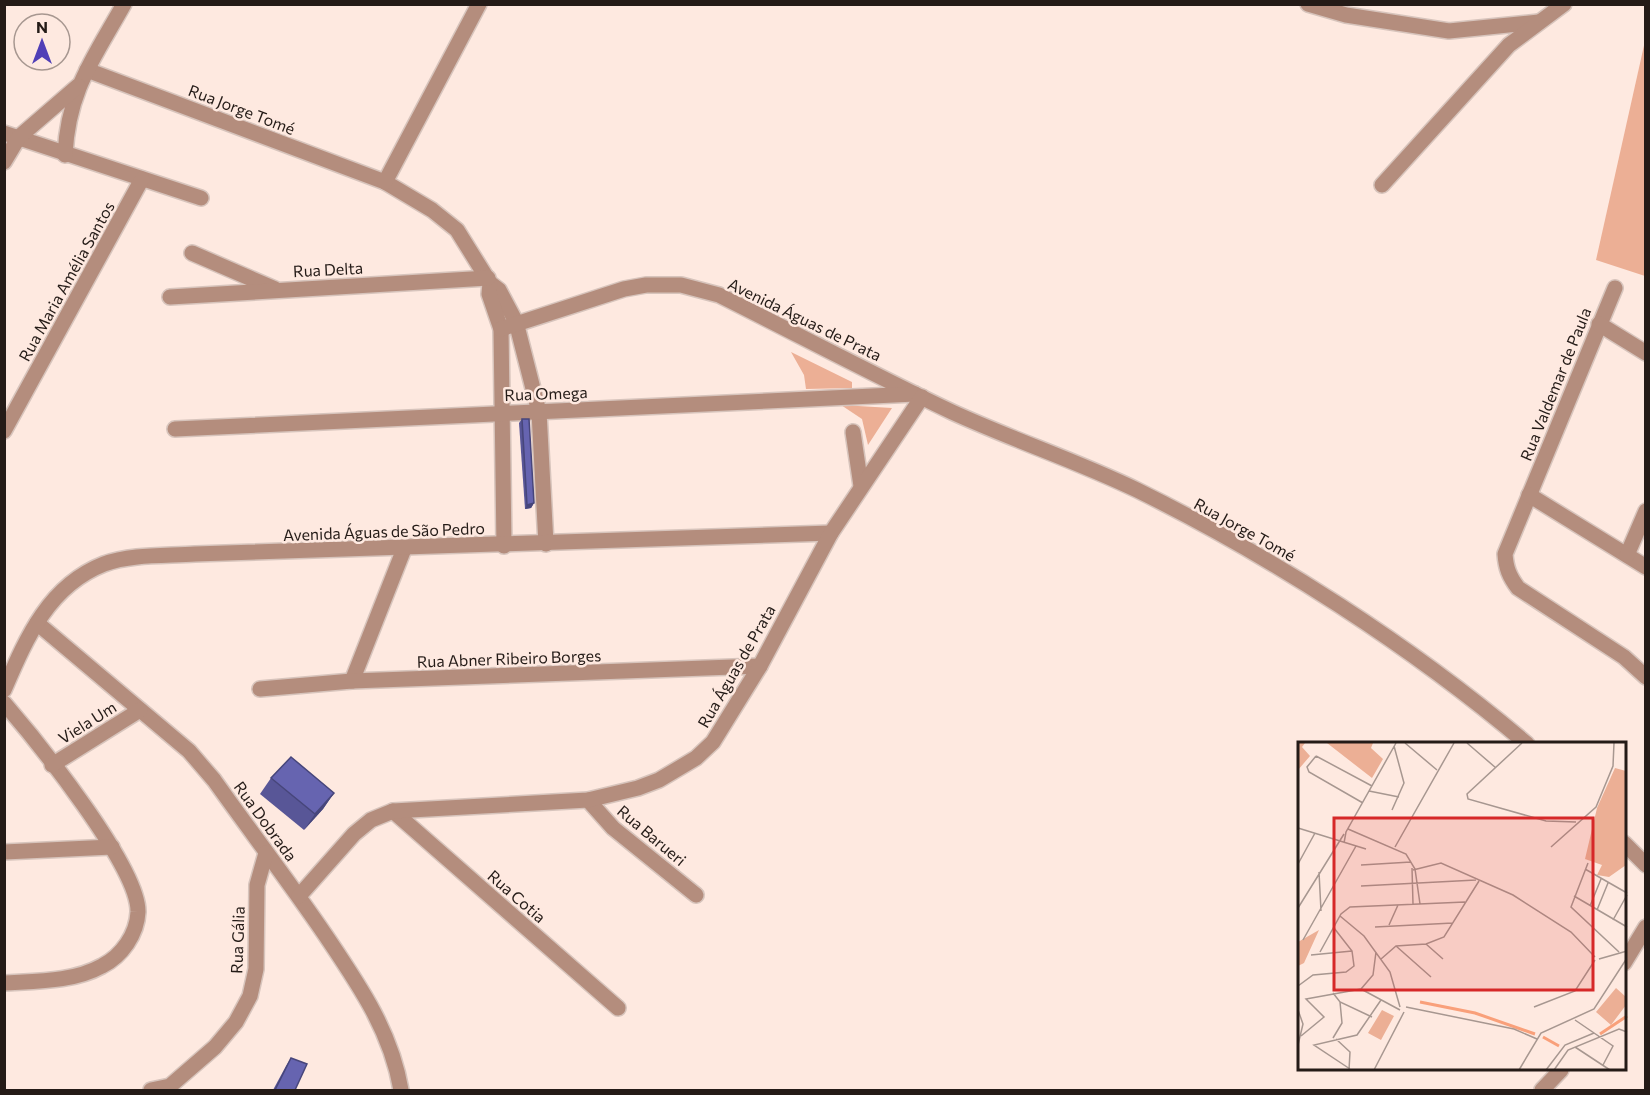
<svg xmlns="http://www.w3.org/2000/svg" width="1650" height="1095" font-family="Commissioner,sans-serif">
<style>
.green{fill:#ecaf95}
.lines{fill:none;stroke-linecap:round;stroke-linejoin:round}
.minor-casing{stroke:#d7c4bc;stroke-width:18}
.minor{stroke:#b48d7d;stroke-width:15}
.wall{fill:#585697}
.shaded-wall{fill:#47467b}
.building{fill:#6664b0;stroke:#47467b;stroke-width:1.5}
.labels{text-anchor:middle;dominant-baseline:central;stroke-width:5;stroke-linejoin:round;paint-order:stroke}
.street-label{font-size:16px;fill:#241b17;stroke:#fee9e0}
.inset-river{fill:none;stroke:#f9a07a;stroke-width:3}
.inset-road{fill:none;stroke:#a79790;stroke-width:1.5}
.view{fill:#d62828;fill-opacity:0.15;stroke:#d62828;stroke-width:3}
.inset-edge{fill:none;stroke:#241b17;stroke-width:3}
</style>
<rect width="100%" height="100%" fill="#fee9e0"/>
<g class="green">
<path d="M1645,41L1646,276H1645L1596,260Z"/>
<path d="M791,352L852,382V388L806,389L804,375Z"/>
<path d="M841,405L892,408L868,445L862,419Z"/>
</g>
<g class="lines">
<g class="minor-casing">
<g id="minor">
<path d="M1308,4L1346,15L1449,31L1539,22"/>
<path d="M87,70L385,182L432,210L457,230L490,283L499,290L516,322L539,412L546,544"/>
<path d="M4,133L201,198"/>
<path d="M65,155C68,90 94,58 124,4"/>
<path d="M4,162L19,137L78,86"/>
<path d="M385,182L479,4"/>
<path d="M1382,185L1509,45L1564,4"/>
<path d="M192,253L275,289"/>
<path d="M490,283L489,294L501,329L504,546"/>
<path d="M1615,288L1505,554C1506,568 1509,576 1518,588L1624,657L1646,677"/>
<path d="M170,297L488,278"/>
<path d="M1599,324L1646,353"/>
<path d="M501,329L624,289L646,285H681L719,295C797,334 874,375 952,412C1013,440 1077,461 1137,490C1271,556 1413,647 1527,744"/>
<path d="M175,429L915,394"/>
<path d="M4,431L142,179"/>
<path d="M853,432L861,486"/>
<path d="M1529,495L1646,567"/>
<path d="M1627,555L1646,511"/>
<path d="M37,623L189,751L214,780C251,832 290,883 326,936C359,985 391,1031 401,1090"/>
<path d="M352,681L404,549"/>
<path d="M260,689L352,681L760,666"/>
<path d="M4,690C26,639 48,586 104,564C131,554 166,556 195,554L831,533"/>
<path d="M4,703C36,740 139,867 138,912C137,934 122,956 102,966C73,982 37,981 4,983"/>
<path d="M52,765L140,710"/>
<path d="M588,800L613,828L696,895"/>
<path d="M393,811L618,1008"/>
<path d="M1624,843L1646,865"/>
<path d="M4,852L112,847"/>
<path d="M299,896L354,834L371,820L393,811L588,800L638,788L659,780L696,758L713,742L760,666L831,533L922,397"/>
<path d="M1624,963L1646,927"/>
<path d="M151,1090L170,1086L215,1047L236,1022L250,996L256,969L257,885L266,853"/>
<path d="M1542,1090L1561,1070"/>
</g>
</g>
<use href="#minor" class="minor"/>
</g>
<g class="wall">
<path d="M522,419L534,503L531,508L525,509L519,423Z"/>
<path d="M271,778L334,793L323,809L304,830L260,794Z"/>
<path d="M291,1058L295,1090H273L286,1066Z"/>
</g>
<g class="shaded-wall">
<path d="M534,503L531,508L525,509L527,505Z"/>
<path d="M334,793L323,809L304,830L315,814Z"/>
</g>
<g class="building">
<path d="M522,419H529L534,503L527,505Z"/>
<path d="M291,757L334,793L315,814L271,778Z"/>
<path d="M291,1058L307,1064L295,1090H275Z"/>
</g>
<g class="labels">
<g class="street-label">
<text transform="translate(242 109) rotate(21)">Rua Jorge Tomé</text>
<text transform="translate(328 269) rotate(-3)">Rua Delta</text>
<text transform="translate(66 281) rotate(-61)">Rua Maria Amélia Santos</text>
<text transform="translate(805 319) rotate(26)">Avenida Águas de Prata</text>
<text transform="translate(1555 384) rotate(-68)">Rua Valdemar de Paula</text>
<text transform="translate(546 393) rotate(-2)">Rua Omega</text>
<text transform="translate(1245 529) rotate(29)">Rua Jorge Tomé</text>
<text transform="translate(384 531) rotate(-2)">Avenida Águas de São Pedro</text>
<text transform="translate(509 658) rotate(-2)">Rua Abner Ribeiro Borges</text>
<text transform="translate(736 666) rotate(-60)">Rua Águas de Prata</text>
<text transform="translate(87 722) rotate(-32)">Viela Um</text>
<text transform="translate(266 821) rotate(54)">Rua Dobrada</text>
<text transform="translate(652 835) rotate(40)">Rua Barueri</text>
<text transform="translate(517 896) rotate(41)">Rua Cotia</text>
<text transform="translate(237 940) rotate(-88)">Rua Gália</text>
</g>
</g>
<g transform="translate(1298 742)">
<rect width="328" height="328" fill="#fee9e0"/>
<path d="M0,1H7L4,5L12,14L0,28ZM29,1H75L73,6L85,17L74,36ZM317,26L328,29V123L311,135L299,133L304,123L287,117L299,66ZM21,188L6,221L0,224V200ZM318,246L328,255V263L313,283L298,270ZM84,268L96,274L83,298L70,291Z" fill="#ecaf95"/>
<path class="inset-river" d="M122,260L177,271L237,292M302,292L329,274M245,295L261,304"/>
<path class="inset-road" d="M107,1L139,28M169,1L198,26M224,1L169,52L170,57L248,79L278,80M18,14L9,25L11,30L65,61M18,14L74,44M71,49L101,55M94,68L106,41L96,4M0,86L68,107M50,87L108,112L117,127L122,162M46,101L48,90L98,1M97,105L156,1M253,105L298,65L315,24L316,1M290,121L273,165L321,210M0,122L17,91M63,123L113,120M114,126L115,162M287,127L329,151M115,128L143,121L215,153L273,190L297,215M21,130L23,169M63,144L178,138M276,154L329,185M292,164L303,137M0,166L46,92M299,168L310,141M42,174L66,194L92,230L102,265M315,178L329,153M91,183L100,163M77,185L155,181M5,198L58,104M128,202L145,217M98,204L133,235M22,210L43,172L52,165L167,160M13,213L54,209M83,217L98,204L128,202L146,195L181,139M301,217L329,209M0,244L15,233L48,230L56,224L54,209L36,186M63,247L102,268M35,251L42,260L74,275M108,265L216,287L239,297M236,265L277,249L297,218M0,268L5,282L0,303M277,278L315,304L305,323M3,294L26,275L8,257L63,247L75,233L78,210M35,296L44,281L42,260M38,297L52,310L51,328M277,305L312,328M52,327L16,303L59,293L83,258M76,328L106,270M221,328L243,291L296,267L329,216M248,328L267,303L296,291M256,328L270,308L321,287L329,290"/>
<path class="view" d="M36,76H295V248H36Z"/>
<rect width="328" height="328" class="inset-edge"/>
</g>
<rect width="1650" height="1095" fill="none" stroke="#241b17" stroke-width="12"/>
<g transform="translate(42 42)"><circle r="28" fill="#fee9e0" stroke="#a79790" stroke-width="1.5"/>
<path d="M0-4.5L10 22L0 15L-10 22Z" fill="#503fb7"/>
<text y="-9" font-size="16" font-weight="bold" text-anchor="middle" fill="#241b17">N</text>
</g>
</svg>
